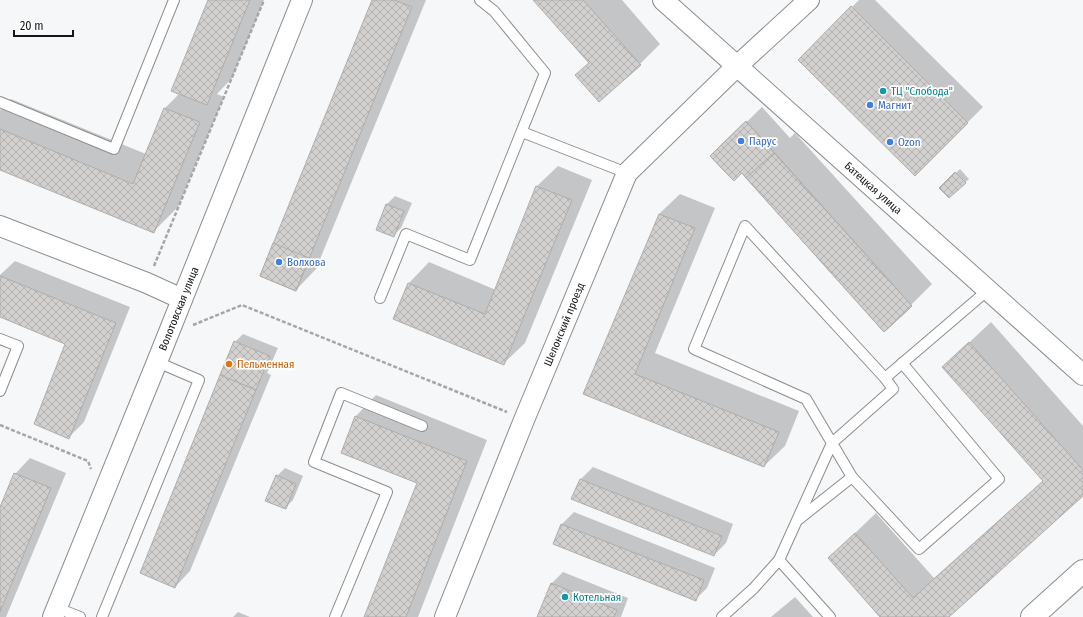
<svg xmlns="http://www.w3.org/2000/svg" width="1083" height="617" font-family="'Fira Sans Condensed',sans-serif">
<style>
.shadow{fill:#0003}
.building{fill:url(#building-cross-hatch);stroke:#afadac}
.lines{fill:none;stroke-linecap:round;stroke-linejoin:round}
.service-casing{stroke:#8c8d8e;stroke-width:12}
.minor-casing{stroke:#8c8d8e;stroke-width:22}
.tertiary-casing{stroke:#8c8d8e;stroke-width:24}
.path{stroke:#a5a6a6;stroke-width:2.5;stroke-dasharray:4 2;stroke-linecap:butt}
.service{stroke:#fff;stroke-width:10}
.minor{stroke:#fff;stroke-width:20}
.tertiary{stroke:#fff;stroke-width:22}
.culture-dot{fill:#0f9aa8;stroke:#fff;stroke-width:1.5}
.shop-dot{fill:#3f7fe0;stroke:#fff;stroke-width:1.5}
.food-dot{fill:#e8710a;stroke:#fff;stroke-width:1.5}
.labels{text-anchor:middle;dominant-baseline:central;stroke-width:3.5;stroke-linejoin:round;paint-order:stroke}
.culture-label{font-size:11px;fill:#0d838f;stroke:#fff;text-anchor:start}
.shop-label{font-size:11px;fill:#366cbe;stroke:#fff;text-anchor:start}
.street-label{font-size:11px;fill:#161717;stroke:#fff}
.food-label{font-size:11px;fill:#c56008;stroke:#fff;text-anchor:start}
</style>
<defs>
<pattern id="building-cross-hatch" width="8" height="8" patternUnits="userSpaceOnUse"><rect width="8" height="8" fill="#d2d0cf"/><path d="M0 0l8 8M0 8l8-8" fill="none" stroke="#b4b2b1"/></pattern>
</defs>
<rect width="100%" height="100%" fill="#f6f7f8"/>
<g class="shadow">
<path d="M209,0H264L232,78L217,94L224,97L178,207L153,232L0,168V110L11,99L146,154L165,108L180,93Z"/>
<path d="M374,0H426L316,269L296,290Z"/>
<path d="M535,0H622L660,44L640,64L576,76L589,62Z"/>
<path d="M859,0H875L983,107L915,175L799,60Z"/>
<path d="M762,107L790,138L795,133L932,284L911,305L742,172L727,141Z"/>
<path d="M558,166L592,180L525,343L504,363L395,318L409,283L429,262L496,290L537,186Z"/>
<path d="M960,169L969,179L949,197L940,188Z"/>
<path d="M680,194L715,208L655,353L799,411L785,446L764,466L585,394L659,214Z"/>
<path d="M395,196L412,203L401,228L393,236L377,229L387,204Z"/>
<path d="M15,261L130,307L84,422L69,437L67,343L0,315V275Z"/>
<path d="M991,322L1083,426V495L947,617H882L829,558L876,513L934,578L1044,480L943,367Z"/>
<path d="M243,334L278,348L267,373L271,375L190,571L175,587L235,342Z"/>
<path d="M376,395L487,440L418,617H365L419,483L342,452L356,416Z"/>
<path d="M30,458L66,473L6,617H0V510L15,474Z"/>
<path d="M593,467L733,524L726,543L714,555L581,479Z"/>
<path d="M285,468L303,476L293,500L285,508L277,476Z"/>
<path d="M574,512L715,568L707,588L695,600L555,543L562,524Z"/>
<path d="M563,572L628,598L621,617H538L551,584Z"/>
<path d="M795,597L813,617H771Z"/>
<path d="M238,612L250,617H233Z"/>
</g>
<g class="building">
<path d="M208,0H250L207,105L171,91Z"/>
<path d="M372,0H394L412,7L296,291L260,276Z"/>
<path d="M533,0H583L641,65L599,102L575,75L589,63Z"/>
<path d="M851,6L968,123L915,176L798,60Z"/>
<path d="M164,108L200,122L154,233L0,170V129L133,184Z"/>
<path d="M746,121L912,306L884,332L742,173L734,181L710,156Z"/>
<path d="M746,121L774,153L746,178L742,173L734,181L710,156Z"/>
<path d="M774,153L912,306L884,332L746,178Z"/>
<path d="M955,172L966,183L949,198L939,188Z"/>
<path d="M536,186L572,200L504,365L393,319L408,283L485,314Z"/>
<path d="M386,204L404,211L394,237L376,230Z"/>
<path d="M659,214L695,228L635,374L779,432L764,467L583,394Z"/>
<path d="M273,243L309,258L296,291L260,276Z"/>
<path d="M0,276L116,323L69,439L34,424L65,344L0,317Z"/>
<path d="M234,341L270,356L256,390L220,375Z"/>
<path d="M969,342L1083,470V496L949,617H880L828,558L855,533L913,598L1043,481L942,367Z"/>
<path d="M220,375L256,390L175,588L140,573Z"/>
<path d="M355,416L467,461L406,617H364L417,483L341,453Z"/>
<path d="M14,473L51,488L0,612V507Z"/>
<path d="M276,475L296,484L286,509L265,501Z"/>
<path d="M580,479L722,536L714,556L571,499Z"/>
<path d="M561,524L704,580L696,601L553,544Z"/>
<path d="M551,583L617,610L614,617H537Z"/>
</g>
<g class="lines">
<g class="service-casing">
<g id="service">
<path d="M0,102L114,149L174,0"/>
<path d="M522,132L627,173"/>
<path d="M380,298L406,234L470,260L545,73L494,11L480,0"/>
<path d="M0,339L18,346L0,391"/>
<path d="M885,378L988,290"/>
<path d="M799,519L852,477"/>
<path d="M57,608L80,617"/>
<path d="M102,617L199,380L157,362"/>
<path d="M335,617L387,492L314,462L341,393L422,426"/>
<path d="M722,617L754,588L779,560"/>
<path d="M830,617L779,560L832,443L893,389L885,378L745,226L694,349L806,399L852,477L919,549L999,479L902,363"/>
</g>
</g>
<g class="minor-casing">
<g id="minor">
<path id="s1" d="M663,0L1083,375"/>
<path d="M0,226L147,283L182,299"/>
<path id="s2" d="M53,617L157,362L302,0"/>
<path id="s3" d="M445,617L524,420L627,173L737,66L809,0"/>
</g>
</g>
<g class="tertiary-casing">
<path id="tertiary" d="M1032,617L1083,571"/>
</g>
<g class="path">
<path d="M154,266L264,0"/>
<path d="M193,325L242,305L507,412"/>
<path d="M0,425L88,461L91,469"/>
</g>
<use href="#service" class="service"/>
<use href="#minor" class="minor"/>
<use href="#tertiary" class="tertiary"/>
</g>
<g class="culture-dot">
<circle cx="883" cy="91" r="4"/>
<circle cx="565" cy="597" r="4"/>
</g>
<g class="shop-dot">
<circle cx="870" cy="105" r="4"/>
<circle cx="741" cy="141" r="4"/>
<circle cx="890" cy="142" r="4"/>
<circle cx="279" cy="262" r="4"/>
</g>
<circle class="food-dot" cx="229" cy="364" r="4"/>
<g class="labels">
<g class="culture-label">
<text x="891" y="91">ТЦ "Слобода"</text>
<text x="573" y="597">Котельная</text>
</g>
<g class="shop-label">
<text x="878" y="105">Магнит</text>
<text x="749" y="141">Парус</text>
<text x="898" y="142">Ozon</text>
<text x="287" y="262">Волхова</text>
</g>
<g class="street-label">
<text stroke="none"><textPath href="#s1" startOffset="282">Батецкая улица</textPath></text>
<text stroke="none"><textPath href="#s2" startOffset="333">Волотовская улица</textPath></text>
<text stroke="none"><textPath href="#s3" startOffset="316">Шелонский проезд</textPath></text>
</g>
<g class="food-label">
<text x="237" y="364">Пельменная</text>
</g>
</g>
<path d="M14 30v6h59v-6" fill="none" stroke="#161717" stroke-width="2"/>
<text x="20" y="30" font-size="12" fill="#161717" stroke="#ffffff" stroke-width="3" paint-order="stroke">20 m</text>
</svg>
